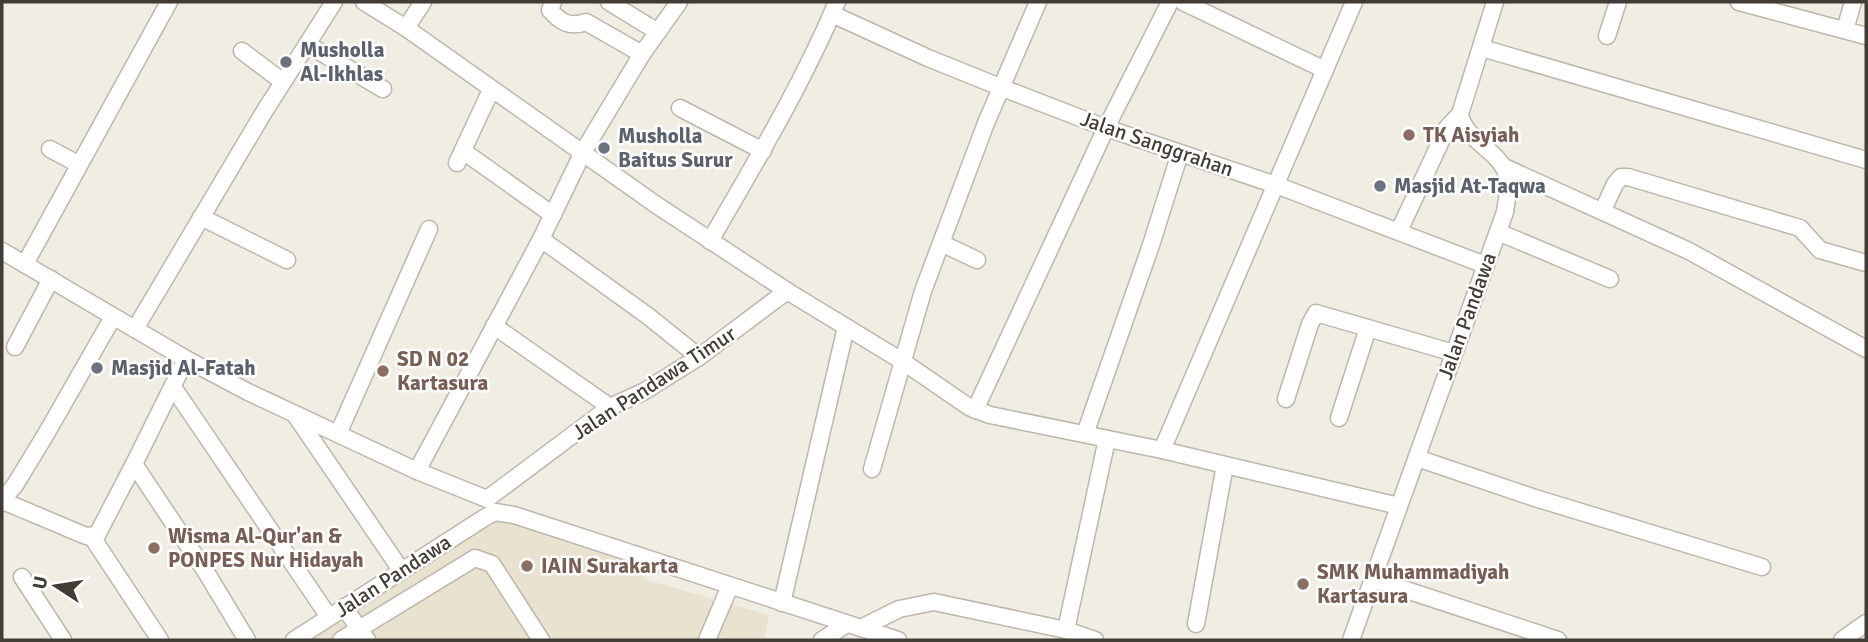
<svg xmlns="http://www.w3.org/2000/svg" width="1868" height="642" font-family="Signika,sans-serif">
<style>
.education{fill:#e8e2ce}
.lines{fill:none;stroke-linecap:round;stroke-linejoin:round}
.minor-casing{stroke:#bdb7aa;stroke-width:19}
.minor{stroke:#fff;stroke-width:16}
.worship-dot{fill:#6b7280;stroke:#fff;stroke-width:2.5}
.education-dot{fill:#8d6e63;stroke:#fff;stroke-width:2.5}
.labels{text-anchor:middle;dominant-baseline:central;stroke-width:5;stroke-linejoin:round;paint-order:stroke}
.worship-label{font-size:21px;font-weight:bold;fill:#5b616d;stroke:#fff;text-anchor:start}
.education-label{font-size:21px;font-weight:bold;fill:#785e54;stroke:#fff;text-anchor:start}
.street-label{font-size:21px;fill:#413d34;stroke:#fff}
</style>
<rect width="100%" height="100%" fill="#f0ede3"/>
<path class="education" d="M521,518L611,547L647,580L769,615L764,640H312L490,521Z"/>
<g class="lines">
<g class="minor-casing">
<g id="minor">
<path d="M364,2L406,28L655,204L787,291L902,361L969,407L990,415L1162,450L1399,506"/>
<path d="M553,2L550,10C560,22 570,28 586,22L642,54"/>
<path d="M609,2L658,32"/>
<path d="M679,2L642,54L583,152L541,239L648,316L699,357"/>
<path d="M1183,2L1325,70"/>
<path d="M1739,2L1866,36"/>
<path d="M832,14L928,58L1000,87L1106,128L1276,185L1485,265"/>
<path d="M406,28L423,2"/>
<path d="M1845,30L1853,2"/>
<path d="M1607,36L1618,2"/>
<path d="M307,44L383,89"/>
<path d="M1482,48L1866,160"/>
<path d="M242,51L283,82"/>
<path d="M680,108L763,151"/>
<path d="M50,149L78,164"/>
<path d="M463,151L553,215"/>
<path d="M457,163L491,90"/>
<path d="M1504,167L1689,251L1866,349"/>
<path d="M1603,210L1615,184L1621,177H1628L1800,228L1820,250L1866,263"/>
<path d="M201,217L287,260"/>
<path d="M1399,231L1447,128L1460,114"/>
<path d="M1498,232L1610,279"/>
<path d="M710,241C755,163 802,85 837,2"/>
<path d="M941,243L977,260"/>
<path d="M2,251L186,359L248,392L417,471L487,499"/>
<path d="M25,264L169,2"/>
<path d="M494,326L610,407"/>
<path d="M135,329L264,112L334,2"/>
<path d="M15,347L51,279"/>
<path d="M173,387L329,617"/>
<path d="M1286,399L1310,324L1316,313L1454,353"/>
<path d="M975,410L1106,128L1170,2"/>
<path d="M296,416L401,570"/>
<path d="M1339,418L1368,328"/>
<path d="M338,434L429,229"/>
<path d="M1085,434L1151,245L1180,153"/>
<path d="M1162,450L1354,2"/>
<path d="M1417,458L1535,498L1762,567"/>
<path d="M134,464L206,572L247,640"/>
<path d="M872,469L923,291L986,123L1038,2"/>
<path d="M417,471L541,239"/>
<path d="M487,499L610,407L643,392L699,357L787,291"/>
<path d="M2,500L15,485L46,434L113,317"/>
<path d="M2,503L3,501L86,536L97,535L134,464L186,359"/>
<path d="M92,537L160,640"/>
<path d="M22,577L63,640"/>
<path d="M1373,579L1558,640"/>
<path d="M782,603L846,327"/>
<path d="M344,607L367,640"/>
<path d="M1196,624L1225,465"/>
<path d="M861,628L899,609L934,602L1066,630"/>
<path d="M294,640L484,518L495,512L514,515L898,640"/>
<path d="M341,640L475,558L492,564L541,640"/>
<path d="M707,640L730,586"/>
<path d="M822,640L847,624"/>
<path d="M1095,640L1066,630L1107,439"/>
<path d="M1351,640L1505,212C1506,202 1510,189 1508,179C1503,151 1464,141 1460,114L1495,2"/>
<path d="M1842,640L1866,623"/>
</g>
</g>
<use href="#minor" class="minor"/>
</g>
<g class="worship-dot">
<circle cx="286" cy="62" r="7"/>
<circle cx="604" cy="148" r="7"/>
<circle cx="1380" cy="186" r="7"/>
<circle cx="97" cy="368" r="7"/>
</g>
<g class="education-dot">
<circle cx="1409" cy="135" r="7"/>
<circle cx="383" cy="371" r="7"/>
<circle cx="154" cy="548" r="7"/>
<circle cx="527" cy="566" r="7"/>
<circle cx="1303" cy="584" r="7"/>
</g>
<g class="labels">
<g class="worship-label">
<text x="300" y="50">Musholla<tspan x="300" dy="24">Al-Ikhlas</tspan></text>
<text x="618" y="136">Musholla<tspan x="618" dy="24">Baitus Surur</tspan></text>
<text x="1394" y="186">Masjid At-Taqwa</text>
<text x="111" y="368">Masjid Al-Fatah</text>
</g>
<g class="education-label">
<text x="1423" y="135">TK Aisyiah</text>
<text x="397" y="359">SD N 02<tspan x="397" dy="24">Kartasura</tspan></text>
<text x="168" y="536">Wisma Al-Qur'an &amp;<tspan x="168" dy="24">PONPES Nur Hidayah</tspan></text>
<text x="541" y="566">IAIN Surakarta</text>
<text x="1317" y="572">SMK Muhammadiyah<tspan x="1317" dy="24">Kartasura</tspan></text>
</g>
<g class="street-label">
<text transform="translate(1157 144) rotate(19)">Jalan Sanggrahan</text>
<text transform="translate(1467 316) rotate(-70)">Jalan Pandawa</text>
<text transform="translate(654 383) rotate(-33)">Jalan Pandawa Timur</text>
<text transform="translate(393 576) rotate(-33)">Jalan Pandawa</text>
</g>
</g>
<rect width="1868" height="642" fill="none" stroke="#413d34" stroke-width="7"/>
<g transform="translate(56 586) rotate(282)" stroke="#ffffff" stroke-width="5" paint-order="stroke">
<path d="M0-5L12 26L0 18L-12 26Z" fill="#413d34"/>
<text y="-10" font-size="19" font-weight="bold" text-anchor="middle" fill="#413d34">U</text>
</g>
</svg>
